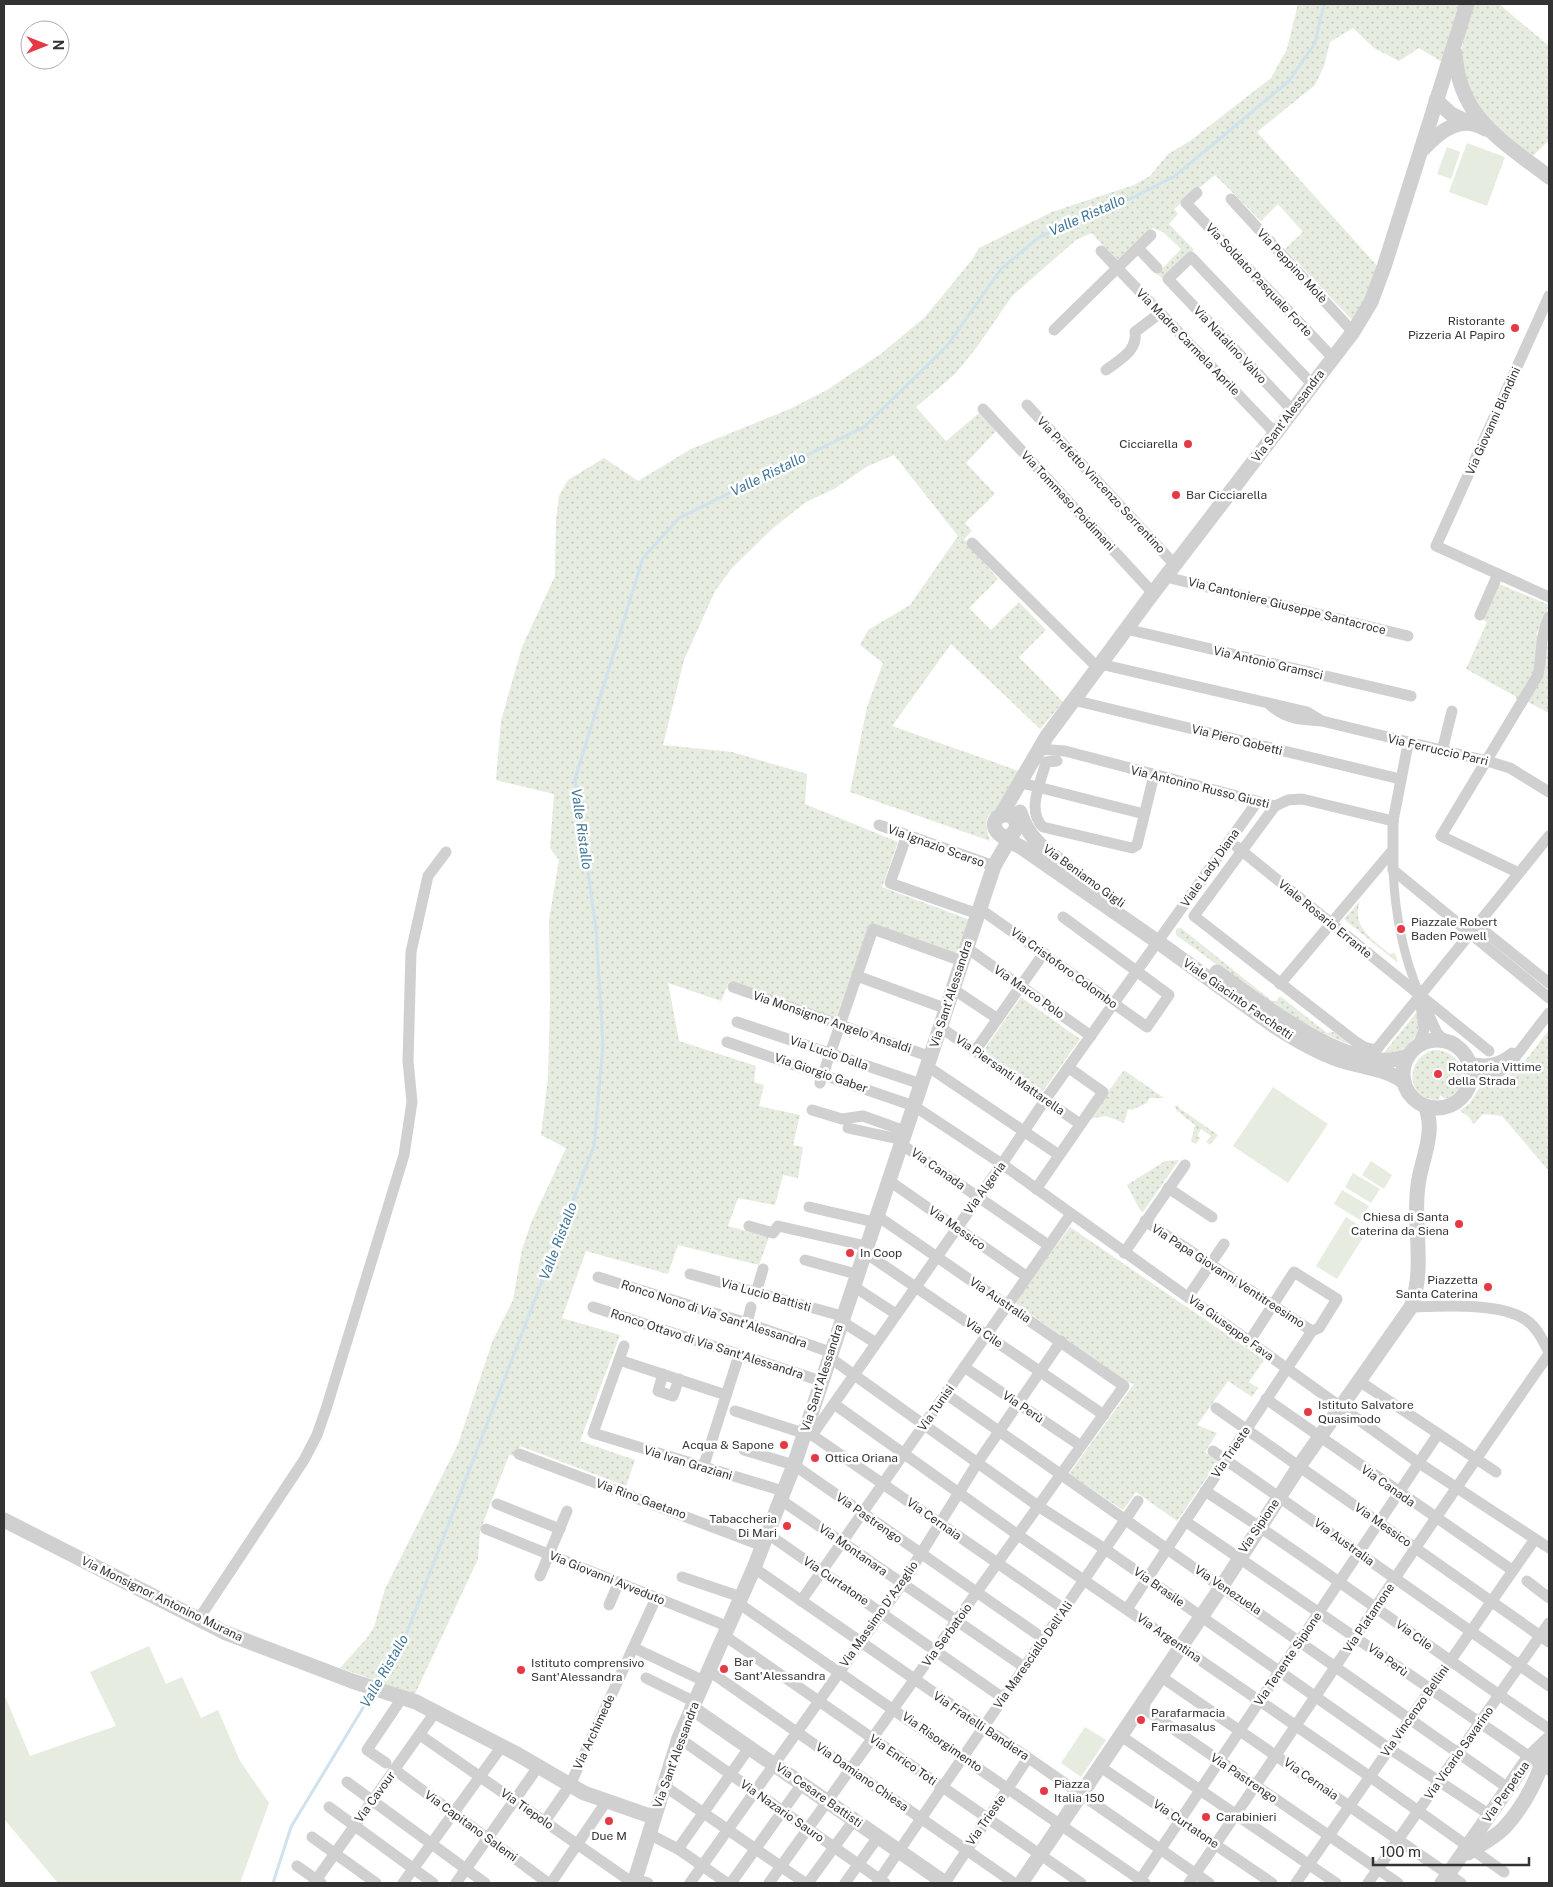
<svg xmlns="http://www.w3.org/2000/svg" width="1553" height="1887" font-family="'Public Sans',sans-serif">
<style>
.grass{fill:url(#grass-dots)}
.park{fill:#e6ecdf}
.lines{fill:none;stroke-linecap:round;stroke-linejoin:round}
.stream{stroke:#cfe2ee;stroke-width:3}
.pedestrian{stroke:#d0d0d0;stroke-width:9}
.minor{stroke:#d0d0d0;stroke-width:11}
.tertiary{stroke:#d0d0d0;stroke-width:15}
.poi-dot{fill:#e63946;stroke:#fff;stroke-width:2}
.labels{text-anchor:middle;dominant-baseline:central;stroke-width:5;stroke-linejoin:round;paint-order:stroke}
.street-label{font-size:12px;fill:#333;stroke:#fff}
.poi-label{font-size:12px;fill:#333;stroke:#fff;text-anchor:start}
.water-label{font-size:14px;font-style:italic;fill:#3f7597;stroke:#fff}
</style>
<defs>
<pattern id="grass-dots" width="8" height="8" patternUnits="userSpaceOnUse" patternTransform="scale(1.25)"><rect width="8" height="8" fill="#e6ecdf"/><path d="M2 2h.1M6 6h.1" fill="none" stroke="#c6cbc0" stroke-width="1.8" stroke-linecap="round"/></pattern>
</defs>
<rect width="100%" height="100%" fill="#fff"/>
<g class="grass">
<path d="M1298,4H1460L1442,62L1419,48L1399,61L1374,48L1353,28L1330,42L1324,66L1315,85L1257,132L1379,268L1371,290L1352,320L1285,249L1303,232L1278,204L1261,221L1215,175L1174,209L1178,214L1169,224L1194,250L1163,279L1157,274L1181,249L1163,232L1153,228L1116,261L1092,233L1076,240L1012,296L977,347L955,374L916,407L946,441L979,413L996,431L966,463L995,494L965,523L972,531L964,539L998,579L969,608L991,630L1019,602L1046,630L1019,657L1063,702L1040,729L951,644L892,726L1019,771C1016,780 1013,792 1007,800C995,818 979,806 990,841L850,792L867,707L883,663L860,645L868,630L910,605L958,536L894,455L868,466L834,489L806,502L772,529L732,568L715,591L684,660L663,745L732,752L807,774L805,804L898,842L882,887L970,920L958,955L870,924L836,1018L729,982L721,1001L668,983L679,1041L756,1066L754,1082L764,1085L759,1106L800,1115L793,1145L803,1147L798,1178L783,1175L775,1205L738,1198L728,1226L769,1237L759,1265L678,1245L668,1274L586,1251L562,1318L620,1335L580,1441L635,1460L626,1486L520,1446L514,1456L509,1455L480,1531L478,1559L415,1694L340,1668L367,1638L374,1627L385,1589L458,1444L493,1340L513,1300L522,1249L531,1223L566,1148L541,1135L548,1078L550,1000L549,920L559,860L550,848L554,794L496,780L501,721L522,647L555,576L556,520L559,496L568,480L604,458L638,481L691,449L790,409L827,390L882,353L925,317L971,261L979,248L1052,212L1134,185L1150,176L1168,154L1190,141L1271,78L1287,49Z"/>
<path d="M1473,4H1499L1549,46V140L1532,157C1494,126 1453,97 1463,41C1465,29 1470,16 1473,4Z"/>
<path d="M1499,584L1547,604L1548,608L1536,635L1539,637L1534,673L1519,704L1515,696L1466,669L1487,622L1483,620Z"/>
<path d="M1548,642H1549V713L1528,702L1544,672Z"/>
<path d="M1360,901C1351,927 1372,939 1390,954L1395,953L1398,963L1344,919Z"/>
<path d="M1181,928L1272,1001H1276L1280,996L1327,1033L1334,1032L1351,1045C1287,1021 1231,974 1176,935V929Z"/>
<path d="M1021,997L1080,1039L1043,1091L984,1050Z"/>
<path d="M1416,1013C1423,1028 1415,1041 1402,1050C1398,1054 1389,1053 1383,1054Z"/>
<path d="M1549,1030V1171L1502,1116L1483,1114L1474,1124L1468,1116L1460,1111L1470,1103L1483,1082C1522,1075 1526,1058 1549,1030Z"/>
<path d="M1433,1050C1464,1049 1475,1088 1445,1099L1440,1095L1439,1100C1407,1101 1403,1060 1433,1050Z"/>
<path d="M1124,1070L1164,1098H1149L1147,1103L1132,1110L1128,1109L1124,1123L1106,1116L1088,1119Z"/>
<path d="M1175,1105L1218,1135L1210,1145L1206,1142L1211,1136L1201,1129L1197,1136L1200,1138L1196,1144L1191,1141L1195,1125L1176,1110Z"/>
<path d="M1179,1160L1143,1212L1140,1210L1127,1185L1165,1161Z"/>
<path d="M1070,1227L1264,1360L1249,1382L1258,1388L1252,1397L1228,1381L1197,1425L1217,1433L1205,1452L1218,1461L1177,1521L1136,1492L1123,1510L1069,1474L1134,1384L1124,1381L1014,1302Z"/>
</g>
<g class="park">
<path d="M1467,143L1505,157L1487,206L1449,192Z"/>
<path d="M1447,147L1460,152L1451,179L1437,174Z"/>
<path d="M1273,1087L1328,1124L1288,1183L1233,1146Z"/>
<path d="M1371,1161L1392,1175L1384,1189L1362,1175Z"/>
<path d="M1353,1173L1380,1189L1371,1203L1345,1187Z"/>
<path d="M1342,1190L1369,1206L1360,1220L1334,1204Z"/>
<path d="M1346,1217L1367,1231L1337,1279L1316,1266Z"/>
<path d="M149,1646L166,1684L182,1677L201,1718L218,1710L240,1761L269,1803L240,1883H58L4,1819V1694L30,1756L116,1726L90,1672Z"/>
<path d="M1085,1727L1106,1740L1081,1777L1061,1763Z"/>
</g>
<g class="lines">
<g class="stream">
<path d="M376,1685L404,1640L594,1146L603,1045L596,929L575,779L643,558L679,518L864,427L947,346L1001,269L1039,237L1136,196L1175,176L1289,81L1315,43L1324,4"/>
<path d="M273,1883L291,1827L372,1693"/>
</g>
<path class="pedestrian" d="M1393,870C1395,913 1402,953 1419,993"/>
<g class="minor">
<path d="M1197,193L1186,203L1333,358"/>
<path d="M1231,199L1353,332"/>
<path d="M1138,248L1157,268"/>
<path d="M1101,251L1275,433"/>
<path d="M1549,296L1436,546L1549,597"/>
<path d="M1054,330L1151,235"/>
<path d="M1106,370C1119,360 1138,351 1135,332L1160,313"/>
<path d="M1027,405L1175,565"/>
<path d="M983,409L1153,593"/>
<path d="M1293,411L1168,279L1191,257L1313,385"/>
<path d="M972,543L1097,667"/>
<path d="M1166,577L1408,636"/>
<path d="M1480,615L1498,574"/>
<path d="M1126,629L1411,696"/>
<path d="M1100,664L1307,712L1320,720"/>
<path d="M1073,700L1400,779"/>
<path d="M1269,704C1285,719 1300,720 1322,721L1487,761L1510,768L1549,792"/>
<path d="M1408,744L1393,821V870L1549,998"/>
<path d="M1038,749L1065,751L1275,806L1288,800L1302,799L1393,821"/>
<path d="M1442,751L1452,711"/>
<path d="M1057,761L1046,762C1041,782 1026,811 1043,827L1132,848L1137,845L1154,775"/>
<path d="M1022,783L1144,814"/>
<path d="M1275,806L1194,916L1356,1042L1364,1047L1376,1050L1549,836"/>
<path d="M879,825L994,866"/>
<path d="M907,835L890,883L978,914"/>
<path d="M1237,847L1489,1051"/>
<path d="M1519,873L1441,836L1538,675C1543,652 1539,639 1549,617"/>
<path d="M980,909L1147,1027L1169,995L1063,917"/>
<path d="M1477,925L1549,983"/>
<path d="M967,948L1091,1036"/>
<path d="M857,976L947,1009"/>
<path d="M1280,984L1392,851"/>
<path d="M733,987L931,1057"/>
<path d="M953,989L998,1019"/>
<path d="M1426,1009L1437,1033L1445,1041"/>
<path d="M737,1022L921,1084"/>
<path d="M940,1027L1080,1124"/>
<path d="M727,1042L914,1106L1002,1164L1419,1463L1549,1548"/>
<path d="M1417,1047L1424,1030L1420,996"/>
<path d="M975,1051L1044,953"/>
<path d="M1469,1062C1486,1066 1499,1064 1512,1053"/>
<path d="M927,1066L1059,1155"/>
<path d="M1471,1082L1502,1070L1509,1065L1549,1013"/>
<path d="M820,1083L873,929L962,961"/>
<path d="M812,1110L842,1119L863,1116L905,1131"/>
<path d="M848,1128L903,1140"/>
<path d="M901,1144L1048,1245"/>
<path d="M888,1180L1026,1276"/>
<path d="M1168,1188L1212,1217"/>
<path d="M1036,1189L1103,1092L1069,1068"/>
<path d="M809,1207L874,1222"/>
<path d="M1145,1221L1312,1331"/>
<path d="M749,1226L773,1233L778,1226L866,1246"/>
<path d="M864,1252L1104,1415"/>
<path d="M1124,1253L1185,1165"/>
<path d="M805,1260L856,1274"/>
<path d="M690,1274L842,1316"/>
<path d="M598,1277L747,1323L830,1352"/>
<path d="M853,1286L896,1314"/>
<path d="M756,1293L763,1269"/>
<path d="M1188,1297L1224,1244"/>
<path d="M593,1307L821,1381"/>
<path d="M1411,1307C1441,1306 1501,1302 1526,1320C1537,1327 1543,1341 1549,1352"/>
<path d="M841,1321L876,1343"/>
<path d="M747,1323L751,1307"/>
<path d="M624,1346L593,1433L783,1491"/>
<path d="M829,1357L1038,1506L1105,1549L1390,1749L1490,1815"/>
<path d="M619,1360L726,1395"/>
<path d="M964,1367L1081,1446"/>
<path d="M663,1374L658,1391L673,1396L679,1379"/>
<path d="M1359,1381L1496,1472"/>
<path d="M946,1394L1508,1788"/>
<path d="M1266,1399L1512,1570"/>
<path d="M834,1404L1018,1535L1369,1776L1504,1872"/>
<path d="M1216,1408L1549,1642"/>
<path d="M735,1411L803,1433"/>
<path d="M808,1430L812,1435L1064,1609"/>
<path d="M812,1435L1002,1164L1045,1100L1257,802"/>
<path d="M744,1450L794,1465L1044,1639"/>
<path d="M1213,1451L1549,1686"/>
<path d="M519,1454L763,1546"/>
<path d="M703,1468L739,1355"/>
<path d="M1205,1491C1322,1566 1433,1651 1549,1729"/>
<path d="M781,1500L1024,1667"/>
<path d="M497,1504L560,1529"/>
<path d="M1185,1521L1549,1770"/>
<path d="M486,1529L729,1627"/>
<path d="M768,1534L1003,1698"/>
<path d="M754,1568L1209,1883"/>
<path d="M540,1576L567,1511"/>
<path d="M682,1577L741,1597"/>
<path d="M1527,1581L1549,1598"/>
<path d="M801,1601L1071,1214"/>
<path d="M738,1603L1145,1883"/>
<path d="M609,1605L619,1582"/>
<path d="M1127,1609L1312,1331L1319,1328L1337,1299L1294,1272L1249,1342"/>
<path d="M198,1620L304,1460L317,1435L327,1406L404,1155L412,1102L408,1061L411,952L428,876L446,852"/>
<path d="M725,1636L1081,1883"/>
<path d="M634,1648L704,1681"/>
<path d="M709,1671L1014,1883"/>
<path d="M1160,1676L1461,1883"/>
<path d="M646,1678L695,1702"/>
<path d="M1140,1706L1398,1883"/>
<path d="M420,1735L633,1883"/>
<path d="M1121,1736L1336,1883"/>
<path d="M679,1738L885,1883"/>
<path d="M386,1763L367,1750L402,1698"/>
<path d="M1099,1766L1272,1883"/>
<path d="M395,1770L548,1883"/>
<path d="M347,1782L485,1883"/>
<path d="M663,1785L805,1883"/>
<path d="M329,1807L433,1883"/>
<path d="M545,1821L570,1785L656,1598"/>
<path d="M649,1834L678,1849L727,1883"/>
<path d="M312,1837L376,1883"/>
<path d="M678,1849L749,1748"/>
<path d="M297,1866L321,1883"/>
<path d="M635,1879L648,1883"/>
<path d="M314,1883L436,1711"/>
<path d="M403,1883L502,1746"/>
<path d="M456,1883L538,1767"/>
<path d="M551,1883L606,1802"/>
<path d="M690,1883L902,1584L978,1462L1061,1341"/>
<path d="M731,1883L802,1784"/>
<path d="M769,1883L1124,1386L876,1215"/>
<path d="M808,1883L854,1820"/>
<path d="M845,1883L878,1837"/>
<path d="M877,1883L1138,1501"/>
<path d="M945,1883L1028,1758"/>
<path d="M1138,1883L1438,1434"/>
<path d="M1189,1883C1310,1707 1426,1528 1549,1354"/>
<path d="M1296,1883L1535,1539"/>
<path d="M1368,1883L1549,1623"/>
</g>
<g class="tertiary">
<path d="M1455,53C1459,118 1502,141 1549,177"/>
<path d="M1436,100L1451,114L1468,122"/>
<path d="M1423,149C1440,131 1461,114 1485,129"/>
<path d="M1020,812C1027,837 1046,851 1066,865"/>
<path d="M1001,815L1047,736L1153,593L1353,332L1371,302L1384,267L1467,4"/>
<path d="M1005,837L1012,835L1017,827L1015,819L1009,815C1004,814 1001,815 997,818C986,832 1012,842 1021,847L1158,942L1274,1026C1294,1039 1316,1052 1339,1060C1360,1067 1386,1068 1404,1082"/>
<path d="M1217,972C1259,1002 1355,1079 1408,1056"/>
<circle cx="1437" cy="1074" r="34"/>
<path d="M4,1520L226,1633L352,1681L416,1702L517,1754L584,1793L653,1817"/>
<path d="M692,1708L945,1883"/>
<path d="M1468,1853C1480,1845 1494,1838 1504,1828C1523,1808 1543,1772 1546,1744"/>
<path d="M634,1883L679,1738L754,1568L794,1465L994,866L1012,835"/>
<path d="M1021,1883L1222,1586L1300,1465L1411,1307C1427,1265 1410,1218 1420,1174C1425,1152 1435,1128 1425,1106"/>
<path d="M1442,1883L1529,1758L1549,1739"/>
</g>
</g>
<g class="poi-dot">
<circle cx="1515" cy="328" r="5"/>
<circle cx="1188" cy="444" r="5"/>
<circle cx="1176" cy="495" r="5"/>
<circle cx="1401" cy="929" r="5"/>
<circle cx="1438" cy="1074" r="5"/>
<circle cx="1459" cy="1224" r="5"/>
<circle cx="850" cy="1253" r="5"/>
<circle cx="1488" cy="1287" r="5"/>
<circle cx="1308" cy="1412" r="5"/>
<circle cx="784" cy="1445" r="5"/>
<circle cx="815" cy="1458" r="5"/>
<circle cx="787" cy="1526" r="5"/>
<circle cx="724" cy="1669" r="5"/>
<circle cx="521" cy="1670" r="5"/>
<circle cx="1141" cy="1720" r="5"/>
<circle cx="1044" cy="1791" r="5"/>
<circle cx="1206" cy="1817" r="5"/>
<circle cx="609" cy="1821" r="5"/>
</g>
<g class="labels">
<g class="street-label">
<text transform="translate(1292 266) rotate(47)">Via Peppino Molè</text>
<text transform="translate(1259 280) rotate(47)">Via Soldato Pasquale Forte</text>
<text transform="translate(1188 342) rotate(46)">Via Madre Carmela Aprile</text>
<text transform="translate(1230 345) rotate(47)">Via Natalino Valvo</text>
<text transform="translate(1288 416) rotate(-53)">Via Sant'Alessandra</text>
<text transform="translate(1493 421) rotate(-66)">Via Giovanni Blandini</text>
<text transform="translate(1101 485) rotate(47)">Via Prefetto Vincenzo Serrentino</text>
<text transform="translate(1068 501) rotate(47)">Via Tommaso Poidimani</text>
<text transform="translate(1287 606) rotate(14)">Via Cantoniere Giuseppe Santacroce</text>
<text transform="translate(1268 663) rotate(13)">Via Antonio Gramsci</text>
<text transform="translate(1237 740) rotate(14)">Via Piero Gobetti</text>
<text transform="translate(1438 750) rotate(13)">Via Ferruccio Parri</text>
<text transform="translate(1200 787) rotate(14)">Via Antonino Russo Giusti</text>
<text transform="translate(936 846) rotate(20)">Via Ignazio Scarso</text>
<text transform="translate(1210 868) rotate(-55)">Viale Lady Diana</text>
<text transform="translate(1084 876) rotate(36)">Via Beniamo Gigli</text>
<text transform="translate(1325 919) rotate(39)">Viale Rosario Errante</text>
<text transform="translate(1064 968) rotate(36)">Via Cristoforo Colombo</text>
<text transform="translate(1029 992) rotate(35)">Via Marco Polo</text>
<text transform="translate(951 994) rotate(-72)">Via Sant'Alessandra</text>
<text transform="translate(1238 999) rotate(35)">Viale Giacinto Facchetti</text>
<text transform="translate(832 1022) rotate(19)">Via Monsignor Angelo Ansaldi</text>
<text transform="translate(829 1053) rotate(19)">Via Lucio Dalla</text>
<text transform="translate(821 1073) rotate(19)">Via Giorgio Gaber</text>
<text transform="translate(1010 1075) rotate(35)">Via Piersanti Mattarella</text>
<text transform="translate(938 1169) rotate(35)">Via Canada</text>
<text transform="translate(985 1188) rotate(-54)">Via Algeria</text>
<text transform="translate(957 1228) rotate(35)">Via Messico</text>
<text transform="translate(1228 1276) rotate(33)">Via Papa Giovanni Ventitreesimo</text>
<text transform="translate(766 1295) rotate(16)">Via Lucio Battisti</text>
<text transform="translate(1000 1300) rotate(34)">Via Australia</text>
<text transform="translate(714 1314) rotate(18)">Ronco Nono di Via Sant'Alessandra</text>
<text transform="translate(1231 1328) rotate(36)">Via Giuseppe Fava</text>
<text transform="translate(984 1333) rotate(34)">Via Cile</text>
<text transform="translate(707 1344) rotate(18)">Ronco Ottavo di Via Sant'Alessandra</text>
<text transform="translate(822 1378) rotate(-72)">Via Sant'Alessandra</text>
<text transform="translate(1023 1407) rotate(34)">Via Perù</text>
<text transform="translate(936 1408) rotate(-55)">Via Tunisi</text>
<text transform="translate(1231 1452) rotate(-56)">Via Trieste</text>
<text transform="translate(688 1463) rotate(17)">Via Ivan Graziani</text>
<text transform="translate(1388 1486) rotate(35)">Via Canada</text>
<text transform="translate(641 1499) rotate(20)">Via Rino Gaetano</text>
<text transform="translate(869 1518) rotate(35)">Via Pastrengo</text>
<text transform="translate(934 1519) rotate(35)">Via Cernaia</text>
<text transform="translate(1383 1525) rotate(35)">Via Messico</text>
<text transform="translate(1259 1526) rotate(-56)">Via Sipione</text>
<text transform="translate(1344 1542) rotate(36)">Via Australia</text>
<text transform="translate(853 1550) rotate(35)">Via Montanara</text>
<text transform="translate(607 1578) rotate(22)">Via Giovanni Avveduto</text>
<text transform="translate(836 1581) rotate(34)">Via Curtatone</text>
<text transform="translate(1159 1587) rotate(35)">Via Brasile</text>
<text transform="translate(1228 1590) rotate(34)">Via Venezuela</text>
<text transform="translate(162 1599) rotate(26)">Via Monsignor Antonino Murana</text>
<text transform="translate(879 1614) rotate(-55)">Via Massimo D'Azeglio</text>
<text transform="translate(1369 1618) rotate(-56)">Via Platamone</text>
<text transform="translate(947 1635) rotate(-54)">Via Serbatoio</text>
<text transform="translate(1414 1635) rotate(36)">Via Cile</text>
<text transform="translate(1169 1638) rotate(35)">Via Argentina</text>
<text transform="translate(1033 1655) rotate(-55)">Via Maresciallo Dell'Ali</text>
<text transform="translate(1288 1659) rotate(-56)">Via Tenente Sipione</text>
<text transform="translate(1388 1660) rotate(36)">Via Perù</text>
<text transform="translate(1415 1711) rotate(-55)">Via Vincenzo Bellini</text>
<text transform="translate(981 1726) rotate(34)">Via Fratelli Bandiera</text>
<text transform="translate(594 1732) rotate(-65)">Via Archimede</text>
<text transform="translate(942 1742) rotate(35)">Via Risorgimento</text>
<text transform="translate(1459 1753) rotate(-55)">Via Vicario Savarino</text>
<text transform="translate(676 1755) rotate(-70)">Via Sant'Alessandra</text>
<text transform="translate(903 1760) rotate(35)">Via Enrico Toti</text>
<text transform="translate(862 1777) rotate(35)">Via Damiano Chiesa</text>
<text transform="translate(1244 1778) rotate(34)">Via Pastrengo</text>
<text transform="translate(1311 1779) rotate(35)">Via Cernaia</text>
<text transform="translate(1506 1792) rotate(-55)">Via Perpetua</text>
<text transform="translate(819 1795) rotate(35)">Via Cesare Battisti</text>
<text transform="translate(375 1797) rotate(-54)">Via Cavour</text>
<text transform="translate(527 1809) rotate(35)">Via Tiepolo</text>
<text transform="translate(782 1811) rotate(35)">Via Nazario Sauro</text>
<text transform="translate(986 1820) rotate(-55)">Via Trieste</text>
<text transform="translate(1186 1824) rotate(34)">Via Curtatone</text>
<text transform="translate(471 1826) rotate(36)">Via Capitano Salemi</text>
</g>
<g class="poi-label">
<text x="1505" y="321" text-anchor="end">Ristorante<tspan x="1505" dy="14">Pizzeria Al Papiro</tspan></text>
<text x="1178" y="444" text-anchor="end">Cicciarella</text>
<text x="1186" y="495">Bar Cicciarella</text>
<text x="1411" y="922">Piazzale Robert<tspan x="1411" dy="14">Baden Powell</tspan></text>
<text x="1448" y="1067">Rotatoria Vittime<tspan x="1448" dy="14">della Strada</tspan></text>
<text x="1449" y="1217" text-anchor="end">Chiesa di Santa<tspan x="1449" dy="14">Caterina da Siena</tspan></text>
<text x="860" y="1253">In Coop</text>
<text x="1478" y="1280" text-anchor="end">Piazzetta<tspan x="1478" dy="14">Santa Caterina</tspan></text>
<text x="1318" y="1405">Istituto Salvatore<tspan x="1318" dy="14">Quasimodo</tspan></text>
<text x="774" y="1445" text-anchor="end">Acqua &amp; Sapone</text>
<text x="825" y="1458">Ottica Oriana</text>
<text x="777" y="1519" text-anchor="end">Tabaccheria<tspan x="777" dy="14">Di Mari</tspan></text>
<text x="734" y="1662">Bar<tspan x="734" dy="14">Sant'Alessandra</tspan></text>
<text x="531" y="1663">Istituto comprensivo<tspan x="531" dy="14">Sant'Alessandra</tspan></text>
<text x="1151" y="1713">Parafarmacia<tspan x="1151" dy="14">Farmasalus</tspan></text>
<text x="1054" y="1784">Piazza<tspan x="1054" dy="14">Italia 150</tspan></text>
<text x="1216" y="1817">Carabinieri</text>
<text x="609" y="1836" text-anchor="middle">Due M</text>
</g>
<g class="water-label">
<text transform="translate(1087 215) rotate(-24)">Valle Ristallo</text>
<text transform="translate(768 474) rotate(-26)">Valle Ristallo</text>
<text transform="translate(582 829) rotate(82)">Valle Ristallo</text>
<text transform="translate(558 1241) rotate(-69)">Valle Ristallo</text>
<text transform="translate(384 1671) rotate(-60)">Valle Ristallo</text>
</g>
</g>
<rect width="1553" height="1887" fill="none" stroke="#333333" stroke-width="10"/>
<g transform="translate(45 45) rotate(90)"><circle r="24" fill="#ffffff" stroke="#adadad"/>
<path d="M0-4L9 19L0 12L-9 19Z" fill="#e63946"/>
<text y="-8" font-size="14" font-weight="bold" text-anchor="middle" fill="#333333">N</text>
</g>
<path d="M1373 1857v8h156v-8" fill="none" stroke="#333333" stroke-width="2.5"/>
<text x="1380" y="1857" font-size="15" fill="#333333" stroke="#ffffff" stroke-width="4" paint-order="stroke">100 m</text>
</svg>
